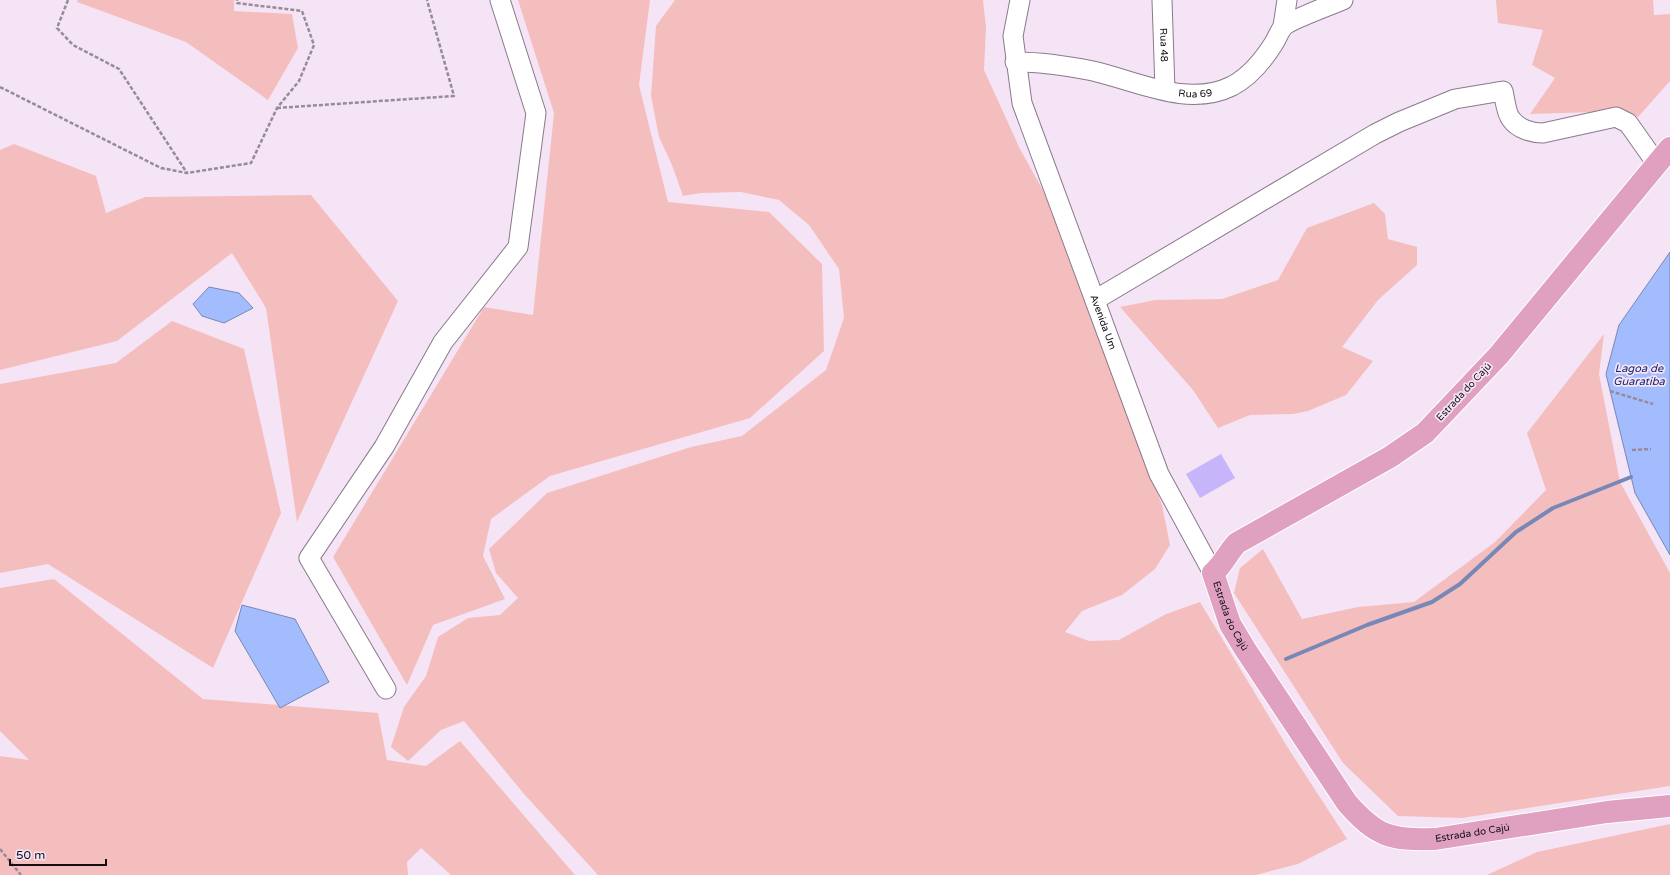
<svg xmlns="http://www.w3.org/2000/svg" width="1670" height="875" font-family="'Varela Round',sans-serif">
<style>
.green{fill:#f5bebe}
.water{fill:#a2bcfd;stroke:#7788b7}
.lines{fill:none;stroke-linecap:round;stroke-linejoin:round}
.stream{stroke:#7788b7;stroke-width:4}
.building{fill:#c6b5fa}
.minor-casing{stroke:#8a7a8b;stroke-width:21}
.major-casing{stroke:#fff;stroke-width:24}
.path{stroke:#978b98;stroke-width:2.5;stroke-dasharray:4 2;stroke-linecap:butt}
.minor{stroke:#fff;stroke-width:19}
.major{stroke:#e0a0c0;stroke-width:22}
.labels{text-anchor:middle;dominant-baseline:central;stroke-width:3.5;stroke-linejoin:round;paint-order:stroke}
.street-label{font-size:10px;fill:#140e14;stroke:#f5e4f6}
.water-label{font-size:11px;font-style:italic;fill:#12236c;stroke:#f5e4f6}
</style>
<rect width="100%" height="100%" fill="#f5e4f6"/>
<g class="green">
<path d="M78,0H234V11L292,14L298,48L268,100L186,42L77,2Z"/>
<path d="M518,0H650L639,85L668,202L769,212L822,264L824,351L750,418L550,476L491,519L483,556L505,599L433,625L407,685L333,557L484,307L533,315L554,113Z"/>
<path d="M675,0H983L986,27L984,70L1020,149L1045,194L1162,505L1170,545L1155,569L1122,595L1082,611L1065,632L1089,641L1119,640L1166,614L1200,602L1288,748L1347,839L1298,864L1256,875H598L524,794L464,721L441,730L408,761L391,747L404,707L426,676L438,637L468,618L500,615L518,598L496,573L489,549L547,493L691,447L742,436L826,370L844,318L839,269L809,225L779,200L741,192L701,193L683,196L672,165L659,137L651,96L656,26Z"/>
<path d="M1496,0H1653L1654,15L1670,14V81L1638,117L1627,111L1530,114L1555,78L1532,65L1543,30L1498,23Z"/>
<path d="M14,144L96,176L106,213L145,197L311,195L398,301L297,522L266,308L232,253L117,341L0,370V150Z"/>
<path d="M1374,203L1385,214L1388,239L1417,247V265L1378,300L1342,347L1373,361L1346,395L1308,411L1293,414L1250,415L1218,428L1193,390L1120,307L1155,300L1222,299L1278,280L1307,228Z"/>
<path d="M172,321L244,349L281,513L213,668L48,564L0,573V384L116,363Z"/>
<path d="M1604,334L1599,374L1620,482L1670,573V786L1462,818L1398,816L1343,763L1234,593L1240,568L1263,549L1302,619L1358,607L1414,602L1495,542L1546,490L1527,433Z"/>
<path d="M54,579L203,699L378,713L387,760L426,766L460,741L575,875H451L421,848L407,862L408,875H0V756L29,760L0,731V588Z"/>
<path d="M1670,824V875H1487L1537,852Z"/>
</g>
<g class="water">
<path d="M1670,252V555L1635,493L1606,374L1619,325Z"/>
<path d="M209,287L239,293L253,308L224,323L202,316L193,304Z"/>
<path d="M242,605L295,619L329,682L280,708L235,631Z"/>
</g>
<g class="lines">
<path class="stream" d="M1286,659L1367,625L1432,602L1460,584L1516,532L1553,508L1631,477"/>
</g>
<path class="building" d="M1221,454L1235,478L1200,498L1186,474Z"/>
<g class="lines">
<g class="minor-casing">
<g id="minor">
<path id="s1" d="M1020,0L1013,36L1022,103L1159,474L1213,573"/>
<path id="s2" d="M1162,0L1165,90"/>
<path d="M1283,26L1287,0"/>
<path id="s3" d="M1015,62C1042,62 1068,66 1093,71C1137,81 1188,108 1232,86C1249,77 1264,59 1274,43C1277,38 1279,32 1283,27C1288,21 1333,4 1343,0"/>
<path d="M1095,300L1375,134L1399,122L1455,99L1503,91C1505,99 1506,113 1511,119C1518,129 1532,133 1543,133L1616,117L1628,123L1657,164"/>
<path d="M386,689L309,558L384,447L443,342L518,247L536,113L500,0"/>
</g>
</g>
<g class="major-casing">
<g id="major">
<path id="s4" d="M1670,148L1499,355L1425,433L1390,457L1237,543C1228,552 1223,565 1213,573L1230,624L1245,649L1347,803C1377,837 1390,840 1435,839L1607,812L1670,806"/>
</g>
</g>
<g class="path">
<path d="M68,0L57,28L73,45L119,69L187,173"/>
<path d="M0,87L161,168L187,173L251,163L277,108L299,81L314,45L302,11L237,3V0"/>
<path d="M277,108L454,96L427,0"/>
<path d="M1610,391L1653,404"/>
<path d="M1632,450L1651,449"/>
<path d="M0,849L21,875"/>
</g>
<use href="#minor" class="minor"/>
<use href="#major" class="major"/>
</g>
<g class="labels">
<g class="street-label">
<text stroke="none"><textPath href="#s2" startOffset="45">Rua 48</textPath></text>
<text stroke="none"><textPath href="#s3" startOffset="184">Rua 69</textPath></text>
<text stroke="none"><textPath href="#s1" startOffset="338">Avenida Um</textPath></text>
<text transform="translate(1464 392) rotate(-47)">Estrada do Cajú</text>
<text stroke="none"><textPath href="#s4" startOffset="679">Estrada do Cajú</textPath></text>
<text stroke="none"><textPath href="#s4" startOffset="1038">Estrada do Cajú</textPath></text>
</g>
<g class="water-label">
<text x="1639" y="368">Lagoa de<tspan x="1639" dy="13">Guaratiba</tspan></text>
</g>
</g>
<path d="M10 859v6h96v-6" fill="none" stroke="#140e14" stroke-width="2"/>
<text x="16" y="859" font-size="12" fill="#140e14" stroke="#f5e4f6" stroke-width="3" paint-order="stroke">50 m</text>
</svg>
